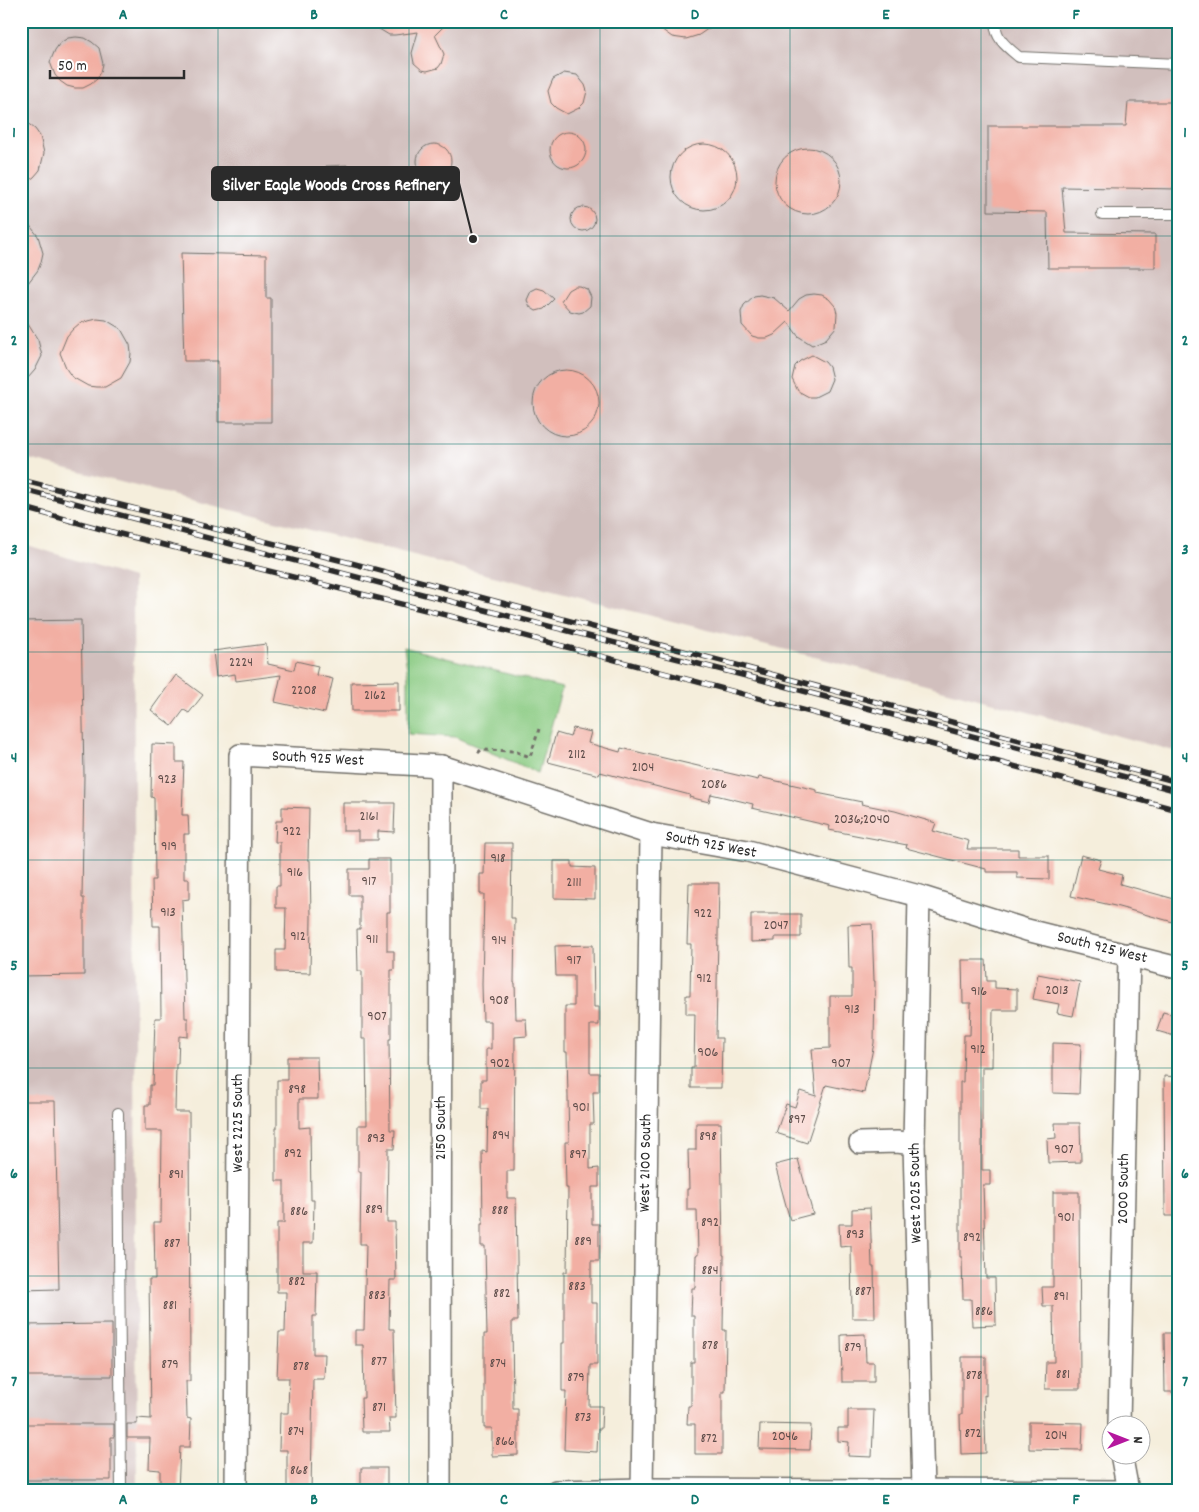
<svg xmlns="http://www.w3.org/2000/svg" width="1199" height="1512" font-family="Dekko,sans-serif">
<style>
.industrial{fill:#d1bfbd}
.green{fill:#89ca81;stroke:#5a7a56}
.building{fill:#f2afa3}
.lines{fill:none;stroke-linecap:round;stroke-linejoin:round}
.lane-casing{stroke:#726f69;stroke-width:12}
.street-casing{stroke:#726f69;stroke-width:24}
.path{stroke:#726f69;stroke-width:3;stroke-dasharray:4 4;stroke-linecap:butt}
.lane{stroke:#fff;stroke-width:10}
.street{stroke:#fff;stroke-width:21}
.rail-casing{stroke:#2b2b2b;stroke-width:5.5}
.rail{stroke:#fff;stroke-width:4;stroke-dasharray:11;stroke-linecap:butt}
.grid{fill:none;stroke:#0f766e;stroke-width:1;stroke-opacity:0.55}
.labels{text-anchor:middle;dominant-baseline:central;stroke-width:5;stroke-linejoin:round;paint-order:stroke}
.number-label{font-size:14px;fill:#5d4c49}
.street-label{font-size:16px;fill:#2b2b2b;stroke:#fff}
.leader{fill:none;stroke:#2b2b2b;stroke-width:2}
.callout-dot{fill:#2b2b2b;stroke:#fff;stroke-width:2}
.callout{fill:#2b2b2b;stroke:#2b2b2b;stroke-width:2}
.callout-label{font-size:18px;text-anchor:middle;font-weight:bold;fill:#fff}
.neatline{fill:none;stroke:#0f766e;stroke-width:2}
.grid-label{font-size:16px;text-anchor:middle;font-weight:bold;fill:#0f766e}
</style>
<rect width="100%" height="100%" fill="#fff"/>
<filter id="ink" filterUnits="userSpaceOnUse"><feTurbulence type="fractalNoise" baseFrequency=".02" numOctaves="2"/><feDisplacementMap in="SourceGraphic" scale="10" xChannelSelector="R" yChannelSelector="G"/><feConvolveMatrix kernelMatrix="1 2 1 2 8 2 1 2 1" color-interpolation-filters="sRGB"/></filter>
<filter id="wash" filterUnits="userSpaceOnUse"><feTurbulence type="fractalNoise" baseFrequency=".0096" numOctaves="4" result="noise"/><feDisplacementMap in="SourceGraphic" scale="20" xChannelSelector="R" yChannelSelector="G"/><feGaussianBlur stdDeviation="1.12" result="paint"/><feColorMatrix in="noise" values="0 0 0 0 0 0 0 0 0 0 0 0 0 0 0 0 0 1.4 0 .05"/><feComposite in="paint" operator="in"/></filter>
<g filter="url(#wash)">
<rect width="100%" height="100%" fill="#f5eedc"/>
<g class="industrial">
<path d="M21,21H1178V752L922,684L21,457Z"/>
<path d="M21,543L133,578L137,1491H21Z"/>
</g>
<path class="green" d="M404,647L562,688L538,773L455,737L408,734V677Z"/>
<g id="blocks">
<g class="building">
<path d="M366,21H449L435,35L444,54L441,64L438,68L427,71L422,70L414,63L412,53L418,32L395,35H389Z"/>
<path d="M650,21H719L699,35L686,39L672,37Z"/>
<path d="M76,37L85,38L92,42L99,48L103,64L101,72L97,79L91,84L83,88H75L67,86L60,81L55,75L50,62L55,50L60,43L68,38Z"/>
<path d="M564,73L577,75L585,85L587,91L584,103L579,108L567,114L556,108L551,103L548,91L553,79Z"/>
<path d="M1128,102H1178V189L1062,187L1066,233L1155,234V268H1048L1047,212L988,211V126H1126Z"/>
<path d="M21,118L35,129L40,136L44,153L40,170L34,177L21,187Z"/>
<circle cx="568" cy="150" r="18"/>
<circle cx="704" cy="177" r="33"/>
<circle cx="434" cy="161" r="17"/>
<circle cx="808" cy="181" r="33"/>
<path d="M347,165L348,186H324L326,166Z"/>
<circle cx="583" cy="219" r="12"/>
<path d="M21,214L38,236L43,253L41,262L38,270L21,292Z"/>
<path d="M181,253L266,255V298H271V422H218V361H184Z"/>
<path d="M575,286H579L587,289L591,297L590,306L583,312L579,313L570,311L561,301L568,290Z"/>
<path d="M537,288L544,290L554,299L544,309L536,311L530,307L527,300L531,291Z"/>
<path d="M814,294L822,295L829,299L835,306L837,313L836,327L826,339L812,345L798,336L788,322L774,335L767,338H759L752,336L742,325L741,312L744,305L754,296L760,295L774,298L789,311L799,299L806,295Z"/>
<path d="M21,313L38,340L42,356L35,370L21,386Z"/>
<path d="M97,319L106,320L121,329L130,345L131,353L130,362L121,378L105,387H96L88,386L72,377L67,370L60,353L67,336L73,329L80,323Z"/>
<path d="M812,355L825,362L829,367L832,379L827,391L815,397H809L798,391L792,379L795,366L800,361Z"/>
<circle cx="566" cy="403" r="33"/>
<path d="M81,620L84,775L82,898H84V975L21,976V621Z"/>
<path d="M266,644L268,664L294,670L296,661L318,666L316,675L333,679L325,713L275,702L281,675L236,681L235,674L216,677L213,651Z"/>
<path d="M176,675L203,695L189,713L184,710L172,726L151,710Z"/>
<path d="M399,681V711H352L351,682Z"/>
<path d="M573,728L591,732L588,743L620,752L621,748L758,780L759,777L817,790V793L862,802L861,804L895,811L936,823L933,831L969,841L967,849H1018V856H1049V879L1017,878V872H986V869L906,848L907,845L829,830L830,826L752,808L753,804L711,794L709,802L689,797L690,795L600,772L599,775L548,762L556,733L570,737Z"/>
<path d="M152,744L176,745V762H184L182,815H188L189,834H184V879H189V899L182,900L185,1018H188V1037L179,1036L178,1064H176L175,1112H189L190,1381H186L187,1418L191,1419L190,1447H180L178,1491H160V1470L149,1469L150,1438H127V1424H137V1418L151,1419L149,1279H155L154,1222H161L162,1131H145V1105H150V1085H153L155,1018H161L160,926H153L152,880H155L154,798L151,797Z"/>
<path d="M343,803H395L394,832L378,831V840H358V831H343Z"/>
<path d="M282,807L309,808L308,860H310L311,917L310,973L276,972V950H285L286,908H276V886H280V842H275L276,821H282Z"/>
<path d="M485,843H512L511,918H515L514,983H515L516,1019H526L527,1036L515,1037L514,1171H507V1198H516L518,1321H512L513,1409H518V1455L492,1456V1428H484V1334H487L485,1246H481V1224H483L482,1151L487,1152L488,1109H481V1080H486V1049H491V1021H483L482,984L484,894H480V874H484Z"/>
<path d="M1081,855L1101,860L1098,869L1122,875L1120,884L1178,900L1173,922L1115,906L1071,896Z"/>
<path d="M369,859H390V912H387V951H394V970H391V1039H389L390,1130H395L394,1149H388L387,1222H395L396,1280H390L389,1329H394L396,1418H389L390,1432H362L361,1398H364L363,1345H355V1330H364L366,1244H360L361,1172H358V1125H367L366,1039H362V971H358L357,929H360V895H349V869H369Z"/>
<path d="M554,861H572V867L595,868V899L554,898Z"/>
<path d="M689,883H719L716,1038H722L721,1088H691V1068H694L695,1014H686V995H690L691,944H687Z"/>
<path d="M751,914H801V937H775V941L751,942Z"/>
<path d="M872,924L874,981H875L874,1043L864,1093L826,1085L807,1143L776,1133L786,1104L795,1107L800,1091L816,1096L812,1049L830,1048V996H852V968H849L848,925Z"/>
<path d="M593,945L594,1007H599V1025H590V1073H599V1092H593L594,1124H590V1169L599,1168V1187H592V1224H599V1261H591V1303H597V1365H590L589,1406H602L601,1429H598L597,1452L564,1450L566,1391H562V1343H564V1272H567L568,1188H566L565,1142H569L567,1052H565V1006H574V976H556L555,946Z"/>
<path d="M962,960H986L987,981H995V988L1017,989V1010H993L992,1067H982V1170H990V1185H983L986,1278H995L996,1325L972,1326L971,1299H963L962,1257H960V1082H963L964,1035H970L971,1003H963Z"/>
<path d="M1038,974L1080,982L1073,1016L1057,1013L1059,1004L1033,999Z"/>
<path d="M1163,1012L1178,1016V1037L1157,1031Z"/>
<path d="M1053,1043L1081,1044L1079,1094L1053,1093Z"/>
<path d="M287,1057H317L318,1099H299V1128L310,1127L311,1200H314L313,1243H303V1271H317L316,1316H313V1354H325L324,1379H313L311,1491H287V1450H279L280,1413H288L289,1378H277L279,1332H285L286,1292H277V1223H284V1181H276V1128H277V1080H287Z"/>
<path d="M1164,1076L1178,1077V1216H1165Z"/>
<path d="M21,1101H55L59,1289L21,1290Z"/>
<path d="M696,1123H721L723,1255H724L723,1330H726L725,1392H722V1454H695V1424H687L688,1406H691V1362H694V1316H691L692,1288H695L696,1255H698L697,1210H687V1189H689L688,1150H696Z"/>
<path d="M1055,1123H1080L1081,1162L1048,1163L1047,1139L1056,1138Z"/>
<path d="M798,1159L813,1214L790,1220L775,1165Z"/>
<path d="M1053,1192H1079L1080,1389H1045L1046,1362H1054L1053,1306H1043L1042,1287H1053Z"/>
<path d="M870,1208L872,1267H874L875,1318H852L851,1246L840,1247L839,1224H852V1209Z"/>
<path d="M112,1324V1376H21V1325Z"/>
<path d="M1164,1333H1178V1392H1165Z"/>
<path d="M865,1334L866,1362H874V1382H842L841,1335Z"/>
<path d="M962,1357H986V1396L984,1395L986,1453L961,1454L960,1415H962Z"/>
<path d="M848,1410H874L872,1457L848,1456L849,1442L838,1441V1428H848Z"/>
<path d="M1029,1422L1083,1423L1082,1450L1029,1449Z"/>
<path d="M21,1424H114V1437H111V1480H21Z"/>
<path d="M760,1424L811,1425L810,1450L759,1449Z"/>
<rect x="361" y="1468" width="26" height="23"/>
</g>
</g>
</g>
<g filter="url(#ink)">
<use href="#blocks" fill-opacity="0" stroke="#726f69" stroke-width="1"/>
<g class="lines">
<g class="lane-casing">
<g id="lane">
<path d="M996,21C993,37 1008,48 1019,57L1178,64"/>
<path d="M1102,214H1178"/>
<path d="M118,1113L121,1491"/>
</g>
</g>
<g class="street-casing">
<g id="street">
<path d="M919,896L914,1144L923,1490"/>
<path d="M860,1143L897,1142L914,1144"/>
<path d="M1119,1424L1129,954"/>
<path d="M1121,1454L1128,1491"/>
<path d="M236,1491L240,755L441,766L651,834L748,851L919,896L1027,930L1178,968"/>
<path d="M440,1491L441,766"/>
<path d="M556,1491L642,1489L1128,1491"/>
<path d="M642,1491L651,834"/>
</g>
</g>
<path class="path" d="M478,753L481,750L514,751L530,757L539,729"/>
<use href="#lane" class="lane"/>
<use href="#street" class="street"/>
<g class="rail-casing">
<g id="rail">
<path d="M21,480L355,564L1178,782"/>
<path d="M21,489L414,592L762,680L1178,791"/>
<path d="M21,507L116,533L450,616L1178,810"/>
</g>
</g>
<use href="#rail" class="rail"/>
</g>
</g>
<path class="grid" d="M218,21V1491M409,21V1491M600,21V1491M790,21V1491M981,21V1491M21,236H1178M21,444H1178M21,652H1178M21,860H1178M21,1068H1178M21,1276H1178"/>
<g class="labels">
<g class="number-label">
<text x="241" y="663">2224</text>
<text x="304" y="691">2208</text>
<text x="375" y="696">2162</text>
<text x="577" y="755">2112</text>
<text x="643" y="768">2104</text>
<text x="167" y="780">923</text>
<text x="714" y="785">2086</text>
<text x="369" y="817">2161</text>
<text x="862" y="820">2036;2040</text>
<text x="292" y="832">922</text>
<text x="169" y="847">919</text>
<text x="498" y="859">918</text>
<text x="295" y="873">916</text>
<text x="369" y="882">917</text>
<text x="574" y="883">2111</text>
<text x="168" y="913">913</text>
<text x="703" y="914">922</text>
<text x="776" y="926">2047</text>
<text x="298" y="937">912</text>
<text x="372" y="940">911</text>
<text x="499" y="941">914</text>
<text x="574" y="961">917</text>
<text x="704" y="979">912</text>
<text x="1057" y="991">2013</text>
<text x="979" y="992">916</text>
<text x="499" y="1001">908</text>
<text x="852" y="1010">913</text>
<text x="377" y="1017">907</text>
<text x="978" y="1050">912</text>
<text x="708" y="1053">906</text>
<text x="500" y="1064">902</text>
<text x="841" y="1064">907</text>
<text x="297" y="1090">898</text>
<text x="581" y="1108">901</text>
<text x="797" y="1120">897</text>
<text x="501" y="1136">894</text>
<text x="708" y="1137">898</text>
<text x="376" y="1139">893</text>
<text x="1064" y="1150">907</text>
<text x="293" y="1154">892</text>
<text x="578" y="1155">897</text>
<text x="176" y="1175">891</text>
<text x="374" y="1210">889</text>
<text x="500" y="1211">888</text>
<text x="299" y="1212">886</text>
<text x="1066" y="1218">901</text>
<text x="710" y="1223">892</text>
<text x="855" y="1235">893</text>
<text x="972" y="1238">892</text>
<text x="583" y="1242">889</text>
<text x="172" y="1244">887</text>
<text x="710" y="1271">884</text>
<text x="297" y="1282">882</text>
<text x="577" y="1287">883</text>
<text x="863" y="1292">887</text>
<text x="502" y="1294">882</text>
<text x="377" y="1296">883</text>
<text x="1061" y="1297">891</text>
<text x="170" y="1306">881</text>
<text x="984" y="1312">886</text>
<text x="710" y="1346">878</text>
<text x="853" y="1348">879</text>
<text x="379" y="1362">877</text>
<text x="498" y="1364">874</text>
<text x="170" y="1365">879</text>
<text x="301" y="1367">878</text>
<text x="1063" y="1375">881</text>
<text x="974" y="1376">878</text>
<text x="576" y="1378">879</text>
<text x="379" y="1408">871</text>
<text x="583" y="1418">873</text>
<text x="296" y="1432">874</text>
<text x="973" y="1434">872</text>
<text x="1056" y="1436">2014</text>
<text x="785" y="1437">2046</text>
<text x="709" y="1439">872</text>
<text x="505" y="1442">866</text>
<text x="299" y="1471">868</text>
</g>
<g class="street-label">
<text transform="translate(318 759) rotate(3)">South 925 West</text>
<text transform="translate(711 845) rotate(11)">South 925 West</text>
<text transform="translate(1102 948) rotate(14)">South 925 West</text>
<text transform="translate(238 1123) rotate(-90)">West 2225 South</text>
<text transform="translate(441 1128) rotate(-90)">2150 South</text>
<text transform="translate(646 1163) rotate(-89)">West 2100 South</text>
<text transform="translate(1124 1189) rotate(-89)">2000 South</text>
<text transform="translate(916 1193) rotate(-91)">West 2025 South</text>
</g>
</g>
<path class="leader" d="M473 239L459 183"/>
<circle class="callout-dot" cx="473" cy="239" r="5"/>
<rect class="callout" x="212" y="167" width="247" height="33" rx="5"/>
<g class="callout-label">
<text x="336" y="190">Silver Eagle Woods Cross Refinery</text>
</g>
<rect width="1199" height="1512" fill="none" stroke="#fff" stroke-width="55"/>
<g transform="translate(1126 1440) rotate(90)"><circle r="24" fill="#ffffff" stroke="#aaaaaa"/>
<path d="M0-4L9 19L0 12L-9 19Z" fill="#b5179e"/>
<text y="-8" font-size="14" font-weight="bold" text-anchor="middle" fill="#2b2b2b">N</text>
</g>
<path d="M50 70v8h134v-8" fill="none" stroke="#2b2b2b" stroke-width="2.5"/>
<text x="58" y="70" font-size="15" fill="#2b2b2b" stroke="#ffffff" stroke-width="4" paint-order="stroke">50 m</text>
<rect x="28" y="28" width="1144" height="1456" class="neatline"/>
<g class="grid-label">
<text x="123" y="19">A</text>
<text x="314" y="19">B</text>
<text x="504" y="19">C</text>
<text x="695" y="19">D</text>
<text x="886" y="19">E</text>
<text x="1076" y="19">F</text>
<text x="14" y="137">1</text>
<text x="1185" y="137">1</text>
<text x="14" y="345">2</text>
<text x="1185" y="345">2</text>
<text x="14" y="554">3</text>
<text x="1185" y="554">3</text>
<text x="14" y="762">4</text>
<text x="1185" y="762">4</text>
<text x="14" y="970">5</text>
<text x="1185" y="970">5</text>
<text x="14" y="1178">6</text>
<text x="1185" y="1178">6</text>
<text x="14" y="1386">7</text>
<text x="1185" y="1386">7</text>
<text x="123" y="1504">A</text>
<text x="314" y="1504">B</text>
<text x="504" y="1504">C</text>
<text x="695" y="1504">D</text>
<text x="886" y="1504">E</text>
<text x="1076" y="1504">F</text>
</g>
</svg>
